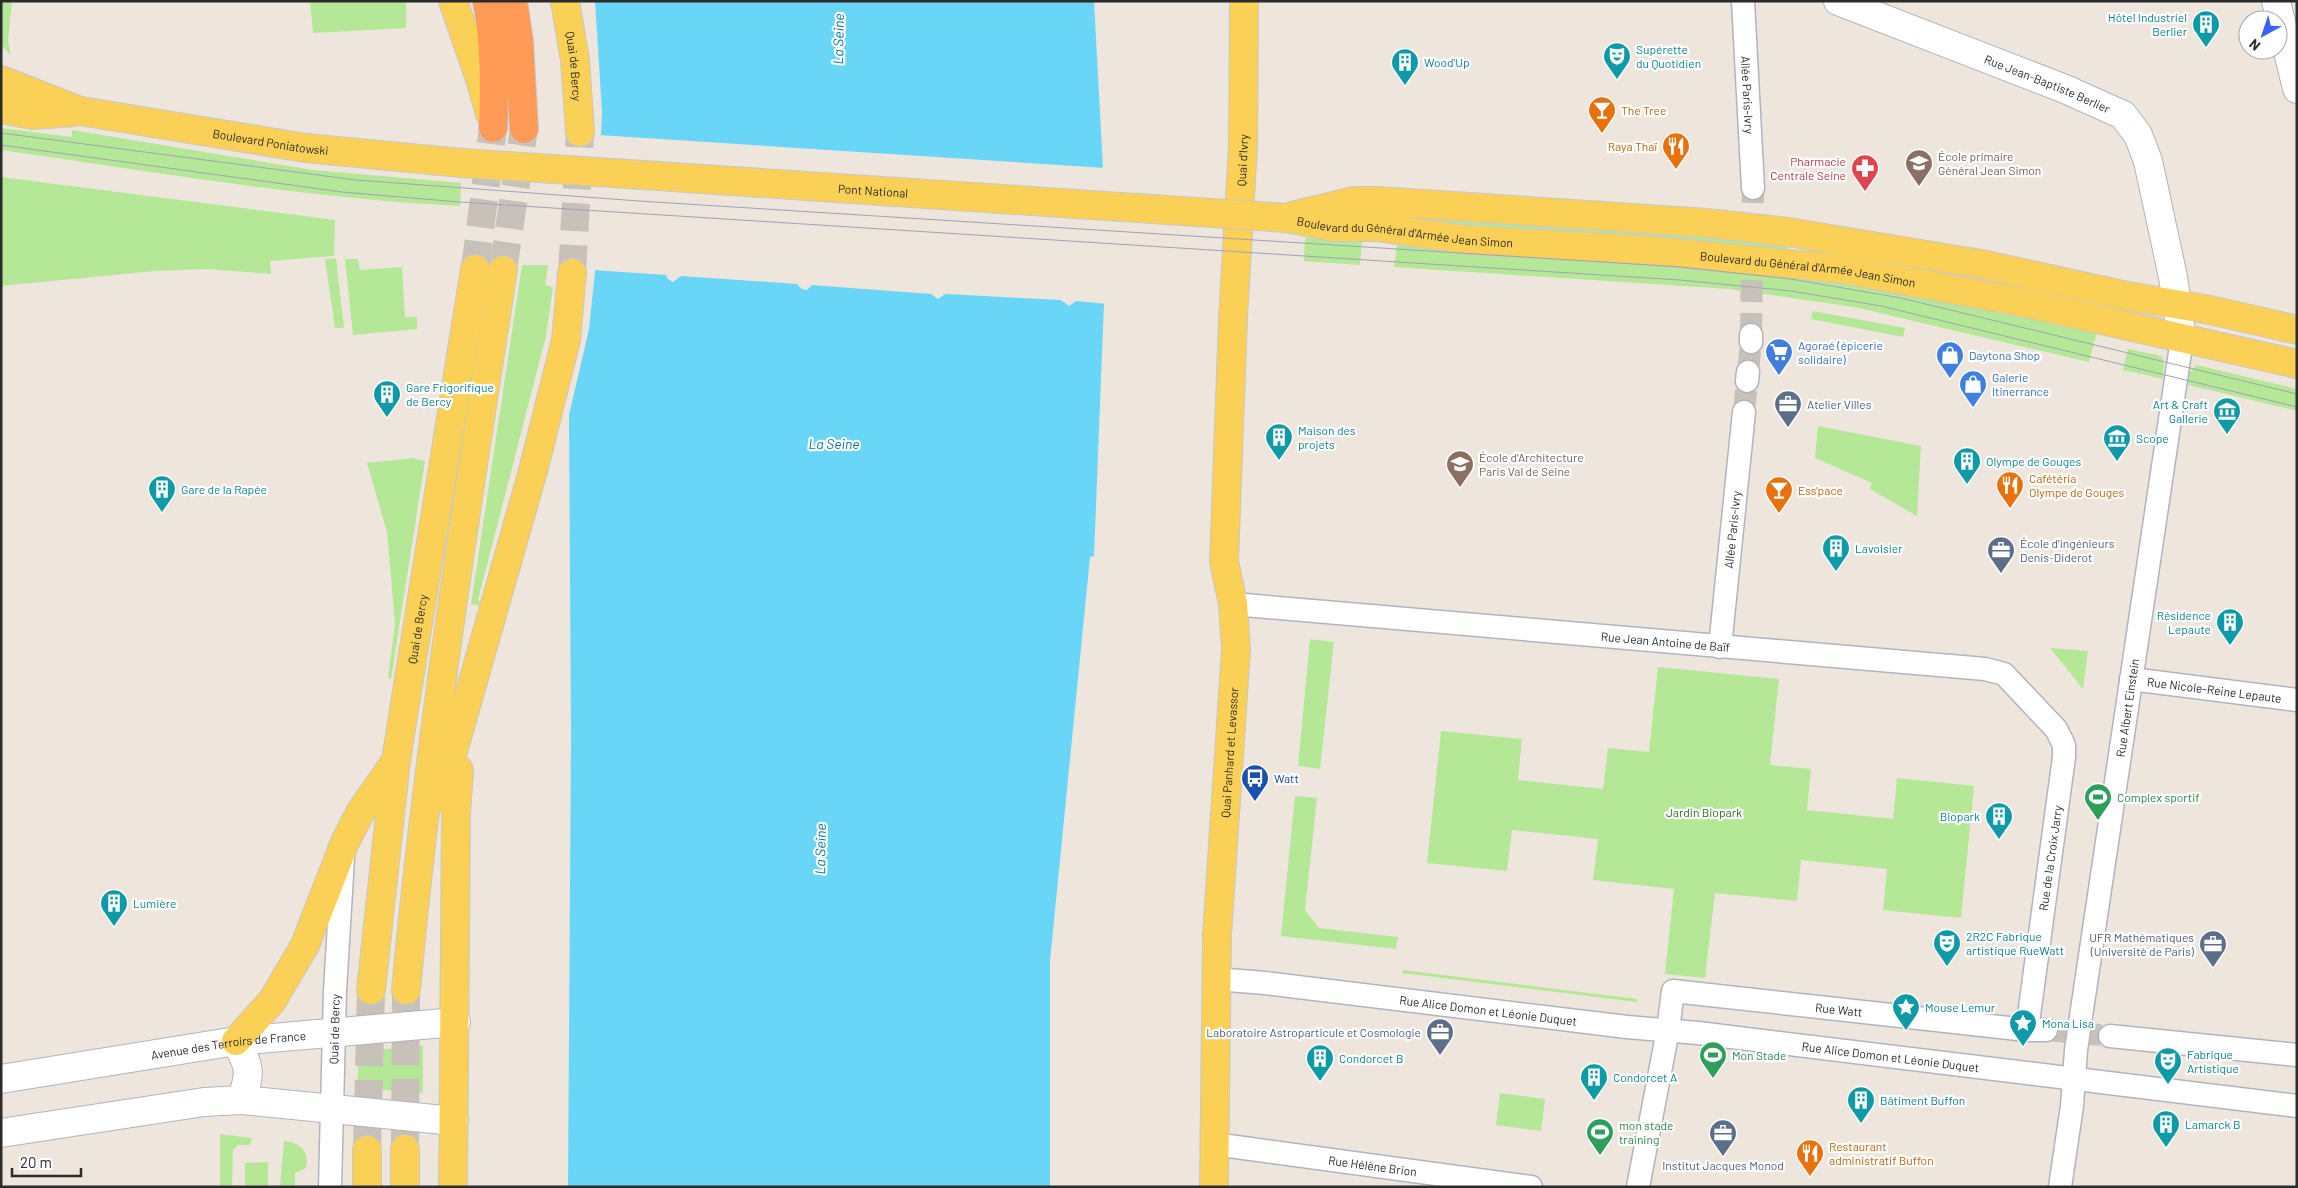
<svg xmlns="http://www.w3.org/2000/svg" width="2298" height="1188" font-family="Barlow,sans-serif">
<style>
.green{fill:#b4e896}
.water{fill:#69d5f7}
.pier{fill:#eee6dd}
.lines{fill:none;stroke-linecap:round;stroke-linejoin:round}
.minor-tunnel{stroke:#c7c1b9;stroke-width:22;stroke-dasharray:22 11;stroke-linecap:butt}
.primary-tunnel{stroke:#c7c1b9;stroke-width:28;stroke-dasharray:28 14;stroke-linecap:butt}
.minor-casing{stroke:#b1b4c0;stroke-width:25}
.tertiary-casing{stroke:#b1b4c0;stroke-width:30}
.secondary-casing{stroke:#b1b4c0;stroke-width:30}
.primary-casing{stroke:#c8c8c8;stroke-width:30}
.motorway-casing{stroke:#c8c8c8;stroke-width:30}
.minor{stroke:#fff;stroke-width:22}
.tertiary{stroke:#fff;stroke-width:28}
.secondary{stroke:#fff;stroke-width:28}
.primary{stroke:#fad056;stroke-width:28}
.motorway{stroke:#ff9b57;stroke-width:28}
.tram{stroke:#9fa3b7;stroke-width:1}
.primary-bridge-casing{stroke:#c8c8c8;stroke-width:30;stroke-linecap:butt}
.primary-bridge{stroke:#fad056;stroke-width:28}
.labels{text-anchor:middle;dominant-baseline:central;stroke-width:4.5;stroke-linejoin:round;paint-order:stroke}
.culture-label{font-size:12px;fill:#0d838f;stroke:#fff;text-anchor:start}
.street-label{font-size:12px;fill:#2b2b2b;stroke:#fff}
.food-label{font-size:12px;fill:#c56008;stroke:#fff;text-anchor:start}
.education-label{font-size:12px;fill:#785e54;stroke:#fff;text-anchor:start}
.health-label{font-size:12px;fill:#be3a42;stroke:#fff;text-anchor:end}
.shop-label{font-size:12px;fill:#366cbe;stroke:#fff;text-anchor:start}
.service-label{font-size:12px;fill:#4e5e75;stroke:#fff;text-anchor:start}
.transit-label{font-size:12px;fill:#164399;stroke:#fff;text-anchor:start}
.leisure-label{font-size:12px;fill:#27864d;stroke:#fff;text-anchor:start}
.park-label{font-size:12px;fill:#2a6f15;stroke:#fff}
.water-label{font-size:14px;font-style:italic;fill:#0473a7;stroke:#fff}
</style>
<rect width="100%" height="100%" fill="#eee6dd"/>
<g class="green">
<path d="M1,1H12L8,40L11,55L1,45Z"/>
<path d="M310,1H406V28L313,33Z"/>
<path d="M1,128L72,137V130L313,170L461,183L460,206C306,198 153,172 1,150Z"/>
<path d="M1,177L335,220L334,256L270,261L271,274L208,269L155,271L1,286Z"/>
<path d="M1397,212L1789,241L1787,253L1414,224L1396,219Z"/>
<path d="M1305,238L1362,242L1360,265L1304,261Z"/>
<path d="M1397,245L1681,263L1859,283L1981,305L2097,332L2089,362L1854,307L1729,289L1394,267Z"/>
<path d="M336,258L344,328H335L325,259Z"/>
<path d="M345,259H358L360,270L402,267L405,317H417V329L353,335Z"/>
<path d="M522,265H548L545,285L553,287L546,336L478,600L482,602L480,606L471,604Z"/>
<path d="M1813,311L1905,328L1903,337L1811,319Z"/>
<path d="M2128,349L2162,356L2164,365L2163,379L2123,370Z"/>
<path d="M2197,365L2297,389V411L2184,384L2189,373Z"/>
<path d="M1818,426L1921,446L1917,516L1870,489L1872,483L1815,458Z"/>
<path d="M413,458L425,461L391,679L388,678L395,623L387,532L367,463Z"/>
<path d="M1310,639L1334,642L1320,769L1298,766Z"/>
<path d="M2050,648L2088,651L2083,689Z"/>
<path d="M1658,667L1779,679L1770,765L1811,769L1807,810L1893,819L1897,778L1974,786L1961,918L1883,910L1887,869L1801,860L1797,901L1715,893L1705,978L1665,974L1674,889L1593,880L1598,839L1512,830L1507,871L1427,863L1441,731L1522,739L1518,780L1603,789L1608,748L1649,752Z"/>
<path d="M1295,796L1317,798L1305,910L1319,928L1398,937L1396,949L1281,936Z"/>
<path d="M1403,970L1637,999V1002L1402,973Z"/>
<path d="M423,1046V1093L358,1088V1051Z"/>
<path d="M1500,1093L1545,1099L1541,1131L1496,1125Z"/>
<path d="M220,1134L252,1138L250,1145H238L233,1150L232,1187H220Z"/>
<path d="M284,1141C300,1142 310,1152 306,1168L295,1173V1187H280Z"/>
<path d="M268,1162V1187H245V1163Z"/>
</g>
<path class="water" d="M595,1H1094L1104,187V303L1094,556L1090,557L1050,961V1187H568L571,736L569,415L589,329L595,272L602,112Z"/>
<path class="pier" d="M599,135L1105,168L1107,304L1076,301L1069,306L1061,300L945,294L938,299L931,294L812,285L807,290L802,289L797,284L681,276L673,282L668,279L666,275L593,270Z"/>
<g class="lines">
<g class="minor-tunnel">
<path d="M1751,335L1753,188"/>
<path d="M1748,372L1751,342"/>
<path d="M1744,412L1747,381"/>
<path d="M2046,1030L2110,1036"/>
</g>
<g class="primary-tunnel">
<path d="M475,269L493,128"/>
<path d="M503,270L524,129"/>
<path d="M572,273L580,132"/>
<path d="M405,1149L406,990"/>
<path d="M367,1150L371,990"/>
</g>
<g class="minor-casing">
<g id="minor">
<path id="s1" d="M1743,1L1753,188"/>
<path d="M1751,342V335"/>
<path d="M1747,381L1748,372"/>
<path id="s2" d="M1233,604L1985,669L2004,674L2056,729L2064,745V757L2027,1030"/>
<path id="s3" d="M1720,647L1744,412"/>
<path id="s4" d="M2131,679L2297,700"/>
<path id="s5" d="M1216,979L1265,983L1627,1027L1698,1033L2297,1106"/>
<path d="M2110,1036L2297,1055"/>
<path id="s6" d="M1214,1144L1531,1187"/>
<path id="s7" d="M330,1187L335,991L343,858"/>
<path id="s8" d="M1638,1187L1668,1030L1673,991L2027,1030H2046"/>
<path id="s9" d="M2060,1187L2072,1106L2076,1050L2182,339"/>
</g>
</g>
<g class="tertiary-casing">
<g id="tertiary">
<path d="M236,1041C250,1069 251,1069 242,1100"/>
<path id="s10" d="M1,1079L236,1041L456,1022"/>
<path d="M1,1133L204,1102L242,1100L454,1121"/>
</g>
</g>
<g class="secondary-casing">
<g id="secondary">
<path id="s11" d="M1838,1L2065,89L2123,115L2138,135L2148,161L2173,277L2182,339"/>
<path d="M2276,1L2297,89"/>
</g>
</g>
<g class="primary-casing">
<g id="primary">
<path d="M453,1L480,79L490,114"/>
<path id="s12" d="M565,1L575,60L580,132"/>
<path id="s13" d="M1,80L80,111L306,148L462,163"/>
<path d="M1,109L33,115L73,112"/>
<path d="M1292,216L1353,201H1378L1707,223L1788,232L1981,264L2122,295L2210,310L2297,330"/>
<path id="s14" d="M1286,218L1333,227H1377L1469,240L1647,250L1842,269L2021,302L2297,364"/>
<path d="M440,797L533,471L566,340L572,273"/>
<path id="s15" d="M371,990L396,760L475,269"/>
<path d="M406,990C428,749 466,509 503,270"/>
<path d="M236,1041L272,1001L305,945L345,842L361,811L395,762"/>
<path d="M405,1149V1187"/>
<path d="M367,1187V1150"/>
<path d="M453,1187L456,814L459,770"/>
<path id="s16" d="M1214,1187L1217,935L1236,649L1233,604L1224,562L1233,318L1243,146L1244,1"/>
</g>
</g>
<g class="motorway-casing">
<g id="motorway">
<path d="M487,1C495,44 495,85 493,128"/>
<path d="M513,1L519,41L524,129"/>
</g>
</g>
<use href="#minor" class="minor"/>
<use href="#tertiary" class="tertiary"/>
<use href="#secondary" class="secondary"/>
<use href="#primary" class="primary"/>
<use href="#motorway" class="motorway"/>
<g class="tram">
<path d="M1,133L356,180L639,201L1681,267L1791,279L1901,298L2297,394"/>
<path d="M1,145L342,192L459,202L1680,280L1791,291L1881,306L2297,407"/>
</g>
<g class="primary-bridge-casing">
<g id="primary-bridge">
<path id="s17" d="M462,163L1286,218"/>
</g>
</g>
<use href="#primary-bridge" class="primary-bridge"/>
</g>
<defs>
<g id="building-pin" transform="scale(1.4375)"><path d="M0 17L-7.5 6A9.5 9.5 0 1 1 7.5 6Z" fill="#0f9aa8" stroke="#fff"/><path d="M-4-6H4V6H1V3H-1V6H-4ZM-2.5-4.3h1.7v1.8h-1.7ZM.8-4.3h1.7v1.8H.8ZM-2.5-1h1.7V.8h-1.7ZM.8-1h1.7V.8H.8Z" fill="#fff"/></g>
<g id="theatre-pin" transform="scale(1.4375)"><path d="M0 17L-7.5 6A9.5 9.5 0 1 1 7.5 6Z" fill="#0f9aa8" stroke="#fff"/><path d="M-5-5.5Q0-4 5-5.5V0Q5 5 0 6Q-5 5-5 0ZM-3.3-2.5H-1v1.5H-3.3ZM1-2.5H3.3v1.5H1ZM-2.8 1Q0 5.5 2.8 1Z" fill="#fff"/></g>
<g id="bar-pin" transform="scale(1.4375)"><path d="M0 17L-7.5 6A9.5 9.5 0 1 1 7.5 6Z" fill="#e8710a" stroke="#fff"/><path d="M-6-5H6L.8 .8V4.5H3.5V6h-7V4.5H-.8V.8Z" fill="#fff"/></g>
<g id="restaurant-pin" transform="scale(1.4375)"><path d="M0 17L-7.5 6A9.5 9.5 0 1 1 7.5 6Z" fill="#e8710a" stroke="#fff"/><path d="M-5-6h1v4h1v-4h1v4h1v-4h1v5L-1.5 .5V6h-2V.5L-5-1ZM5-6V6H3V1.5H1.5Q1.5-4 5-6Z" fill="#fff"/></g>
<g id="school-pin" transform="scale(1.4375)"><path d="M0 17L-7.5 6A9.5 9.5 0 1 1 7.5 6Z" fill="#8d6e63" stroke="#fff"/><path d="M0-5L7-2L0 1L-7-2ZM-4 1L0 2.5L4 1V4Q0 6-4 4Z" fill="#fff"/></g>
<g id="pharmacy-pin" transform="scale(1.4375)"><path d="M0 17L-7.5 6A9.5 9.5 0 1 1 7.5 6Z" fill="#e0444e" stroke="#fff"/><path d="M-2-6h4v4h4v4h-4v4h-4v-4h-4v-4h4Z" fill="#fff"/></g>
<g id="supermarket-pin" transform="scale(1.4375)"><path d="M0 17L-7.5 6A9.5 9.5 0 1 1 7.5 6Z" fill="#3f7fe0" stroke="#fff"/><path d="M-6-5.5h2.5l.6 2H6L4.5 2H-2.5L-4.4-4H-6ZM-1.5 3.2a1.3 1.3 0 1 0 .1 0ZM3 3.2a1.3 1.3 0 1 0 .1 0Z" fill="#fff"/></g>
<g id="shop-pin" transform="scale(1.4375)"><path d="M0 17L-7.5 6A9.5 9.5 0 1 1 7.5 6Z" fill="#3f7fe0" stroke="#fff"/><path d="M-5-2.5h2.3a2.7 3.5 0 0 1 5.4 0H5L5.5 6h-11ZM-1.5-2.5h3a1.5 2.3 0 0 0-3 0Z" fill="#fff"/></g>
<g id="office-pin" transform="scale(1.4375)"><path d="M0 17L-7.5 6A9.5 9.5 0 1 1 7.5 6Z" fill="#5c6f8a" stroke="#fff"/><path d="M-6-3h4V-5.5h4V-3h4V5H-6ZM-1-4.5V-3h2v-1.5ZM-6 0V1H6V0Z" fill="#fff"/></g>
<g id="museum-pin" transform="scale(1.4375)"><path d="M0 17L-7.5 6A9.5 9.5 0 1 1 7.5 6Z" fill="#0f9aa8" stroke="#fff"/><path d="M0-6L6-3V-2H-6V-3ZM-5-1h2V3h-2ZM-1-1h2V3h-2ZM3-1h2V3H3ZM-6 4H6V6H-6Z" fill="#fff"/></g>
<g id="university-pin" transform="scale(1.4375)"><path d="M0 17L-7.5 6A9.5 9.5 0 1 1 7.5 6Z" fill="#8d6e63" stroke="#fff"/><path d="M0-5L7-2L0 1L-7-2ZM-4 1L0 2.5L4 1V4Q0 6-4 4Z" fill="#fff"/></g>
<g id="bus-pin" transform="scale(1.4375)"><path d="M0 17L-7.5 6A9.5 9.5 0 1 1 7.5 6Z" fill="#1a4fb4" stroke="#fff"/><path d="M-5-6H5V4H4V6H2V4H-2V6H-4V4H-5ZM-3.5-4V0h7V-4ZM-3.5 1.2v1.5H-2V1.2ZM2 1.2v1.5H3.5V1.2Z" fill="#fff"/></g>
<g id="stadium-pin" transform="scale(1.4375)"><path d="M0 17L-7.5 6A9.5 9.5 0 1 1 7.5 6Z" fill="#2e9e5b" stroke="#fff"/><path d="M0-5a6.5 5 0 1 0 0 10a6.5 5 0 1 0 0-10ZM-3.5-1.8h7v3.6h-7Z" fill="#fff"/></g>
<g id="sight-pin" transform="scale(1.4375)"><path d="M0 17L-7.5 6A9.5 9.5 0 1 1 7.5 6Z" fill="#0f9aa8" stroke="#fff"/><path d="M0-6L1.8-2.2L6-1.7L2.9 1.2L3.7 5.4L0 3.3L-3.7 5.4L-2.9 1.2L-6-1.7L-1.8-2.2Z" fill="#fff"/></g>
</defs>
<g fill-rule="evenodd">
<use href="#building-pin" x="2206" y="24"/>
<use href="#theatre-pin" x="1617" y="56"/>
<use href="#building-pin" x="1405" y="62"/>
<use href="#bar-pin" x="1602" y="110"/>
<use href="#restaurant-pin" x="1676" y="146"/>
<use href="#school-pin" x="1919" y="163"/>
<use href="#pharmacy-pin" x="1865" y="168"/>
<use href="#supermarket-pin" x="1779" y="352"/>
<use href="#shop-pin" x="1950" y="355"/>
<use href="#shop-pin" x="1973" y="384"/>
<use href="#building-pin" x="387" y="394"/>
<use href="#office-pin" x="1788" y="404"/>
<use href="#museum-pin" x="2227" y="411"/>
<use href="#building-pin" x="1279" y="437"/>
<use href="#museum-pin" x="2117" y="438"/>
<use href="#building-pin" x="1967" y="461"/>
<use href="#university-pin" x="1460" y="464"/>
<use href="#restaurant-pin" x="2010" y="485"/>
<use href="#building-pin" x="162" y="489"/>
<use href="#bar-pin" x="1779" y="490"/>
<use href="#building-pin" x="1836" y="548"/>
<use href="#office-pin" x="2001" y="550"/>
<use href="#building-pin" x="2230" y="622"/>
<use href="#bus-pin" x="1255" y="778"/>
<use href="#stadium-pin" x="2098" y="797"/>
<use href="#building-pin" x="1999" y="816"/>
<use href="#building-pin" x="114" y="903"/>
<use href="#theatre-pin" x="1947" y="943"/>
<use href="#office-pin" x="2213" y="944"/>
<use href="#sight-pin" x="1906" y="1007"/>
<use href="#sight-pin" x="2023" y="1023"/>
<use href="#office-pin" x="1440" y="1032"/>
<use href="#stadium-pin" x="1713" y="1055"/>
<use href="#building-pin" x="1320" y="1058"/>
<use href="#theatre-pin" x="2168" y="1061"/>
<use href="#building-pin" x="1594" y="1077"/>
<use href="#building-pin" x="1861" y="1100"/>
<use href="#building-pin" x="2166" y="1124"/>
<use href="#stadium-pin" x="1600" y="1132"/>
<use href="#office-pin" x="1723" y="1133"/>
<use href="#restaurant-pin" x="1810" y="1153"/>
</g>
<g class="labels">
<g class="culture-label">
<text x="2187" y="17" text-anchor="end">Hôtel Industriel<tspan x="2187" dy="14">Berlier</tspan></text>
<text x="1636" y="49">Supérette<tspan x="1636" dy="14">du Quotidien</tspan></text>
<text x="1424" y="62">Wood'Up</text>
<text x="406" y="387">Gare Frigorifique<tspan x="406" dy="14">de Bercy</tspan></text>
<text x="2208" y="404" text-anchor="end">Art &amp; Craft<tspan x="2208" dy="14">Gallerie</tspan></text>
<text x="1298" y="430">Maison des<tspan x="1298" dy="14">projets</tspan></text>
<text x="2136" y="438">Scope</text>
<text x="1986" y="461">Olympe de Gouges</text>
<text x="181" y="489">Gare de la Rapée</text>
<text x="1855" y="548">Lavoisier</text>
<text x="2211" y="615" text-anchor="end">Résidence<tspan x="2211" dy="14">Lepaute</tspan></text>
<text x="1980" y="816" text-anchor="end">Biopark</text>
<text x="133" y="903">Lumière</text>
<text x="1966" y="936">2R2C Fabrique<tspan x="1966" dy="14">artistique RueWatt</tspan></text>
<text x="1925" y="1007">Mouse Lemur</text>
<text x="2042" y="1023">Mona Lisa</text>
<text x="2187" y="1054">Fabrique<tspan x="2187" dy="14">Artistique</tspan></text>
<text x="1339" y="1058">Condorcet B</text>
<text x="1613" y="1077">Condorcet A</text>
<text x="1880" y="1100">Bâtiment Buffon</text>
<text x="2185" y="1124">Lamarck B</text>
</g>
<g class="street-label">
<text stroke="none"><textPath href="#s12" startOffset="66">Quai de Bercy</textPath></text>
<text stroke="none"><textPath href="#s11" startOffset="225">Rue Jean-Baptiste Berlier</textPath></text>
<text stroke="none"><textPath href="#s1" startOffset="94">Allée Paris-Ivry</textPath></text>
<text stroke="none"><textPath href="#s13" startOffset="278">Boulevard Poniatowski</textPath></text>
<text stroke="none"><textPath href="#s16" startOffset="1029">Quai d'Ivry</textPath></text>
<text stroke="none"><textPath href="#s17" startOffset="412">Pont National</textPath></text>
<text stroke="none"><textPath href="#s14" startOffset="120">Boulevard du Général d'Armée Jean Simon</textPath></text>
<text stroke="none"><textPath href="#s14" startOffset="525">Boulevard du Général d'Armée Jean Simon</textPath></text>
<text stroke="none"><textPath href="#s3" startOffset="118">Allée Paris-Ivry</textPath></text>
<text stroke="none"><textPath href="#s15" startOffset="364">Quai de Bercy</textPath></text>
<text stroke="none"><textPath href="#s2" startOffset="434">Rue Jean Antoine de Baïf</textPath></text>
<text stroke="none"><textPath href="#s4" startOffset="84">Rue Nicole-Reine Lepaute</textPath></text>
<text stroke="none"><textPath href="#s9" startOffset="484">Rue Albert Einstein</textPath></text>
<text stroke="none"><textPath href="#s16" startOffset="435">Quai Panhard et Levassor</textPath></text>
<text transform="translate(2050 858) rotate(-82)">Rue de la Croix Jarry</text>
<text stroke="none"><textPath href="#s5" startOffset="274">Rue Alice Domon et Léonie Duquet</textPath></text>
<text stroke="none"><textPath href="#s8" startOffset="366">Rue Watt</textPath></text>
<text stroke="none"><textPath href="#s7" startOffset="158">Quai de Bercy</textPath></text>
<text stroke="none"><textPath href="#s10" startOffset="230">Avenue des Terroirs de France</textPath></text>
<text stroke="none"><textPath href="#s5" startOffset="679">Rue Alice Domon et Léonie Duquet</textPath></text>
<text stroke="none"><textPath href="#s6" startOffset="160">Rue Hélène Brion</textPath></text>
</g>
<g class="food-label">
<text x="1621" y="110">The Tree</text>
<text x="1657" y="146" text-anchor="end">Raya Thaï</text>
<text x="2029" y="478">Cafétéria<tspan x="2029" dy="14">Olympe de Gouges</tspan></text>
<text x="1798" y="490">Ess'pace</text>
<text x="1829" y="1146">Restaurant<tspan x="1829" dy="14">administratif Buffon</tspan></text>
</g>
<g class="education-label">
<text x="1938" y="156">École primaire<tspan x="1938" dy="14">Général Jean Simon</tspan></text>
<text x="1479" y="457">École d'Architecture<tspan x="1479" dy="14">Paris Val de Seine</tspan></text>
</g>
<g class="health-label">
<text x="1846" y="161">Pharmacie<tspan x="1846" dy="14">Centrale Seine</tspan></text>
</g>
<g class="shop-label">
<text x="1798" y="345">Agoraé (épicerie<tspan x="1798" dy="14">solidaire)</tspan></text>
<text x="1969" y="355">Daytona Shop</text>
<text x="1992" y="377">Galerie<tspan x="1992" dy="14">Itinerrance</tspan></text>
</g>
<g class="service-label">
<text x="1807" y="404">Atelier Villes</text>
<text x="2020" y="543">École d'ingénieurs<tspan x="2020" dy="14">Denis-Diderot</tspan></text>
<text x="2194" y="937" text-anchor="end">UFR Mathématiques<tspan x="2194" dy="14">(Université de Paris)</tspan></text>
<text x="1421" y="1032" text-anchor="end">Laboratoire Astroparticule et Cosmologie</text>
<text x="1723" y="1165" text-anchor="middle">Institut Jacques Monod</text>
</g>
<g class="transit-label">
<text x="1274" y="778">Watt</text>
</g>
<g class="leisure-label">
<text x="2117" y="797">Complex sportif</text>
<text x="1732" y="1055">Mon Stade</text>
<text x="1619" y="1125">mon stade<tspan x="1619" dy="14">training</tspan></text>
</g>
<g class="park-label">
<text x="1704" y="812">Jardin Biopark</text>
</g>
<g class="water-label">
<text transform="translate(838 39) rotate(-89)">La Seine</text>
<text x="834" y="443">La Seine</text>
<text transform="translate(820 849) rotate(-89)">La Seine</text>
</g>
</g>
<rect width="2298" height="1188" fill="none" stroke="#2b2b2b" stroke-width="5"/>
<g transform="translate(2263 35) rotate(220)"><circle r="24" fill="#ffffff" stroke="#aaaaaa"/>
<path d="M0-4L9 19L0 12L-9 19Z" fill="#3963ff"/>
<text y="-8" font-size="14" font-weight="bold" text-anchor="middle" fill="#2b2b2b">N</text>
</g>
<path d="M12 1168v8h69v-8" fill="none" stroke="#2b2b2b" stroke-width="2.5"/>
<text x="20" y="1168" font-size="15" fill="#2b2b2b" stroke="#ffffff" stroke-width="4" paint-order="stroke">20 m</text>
</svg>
